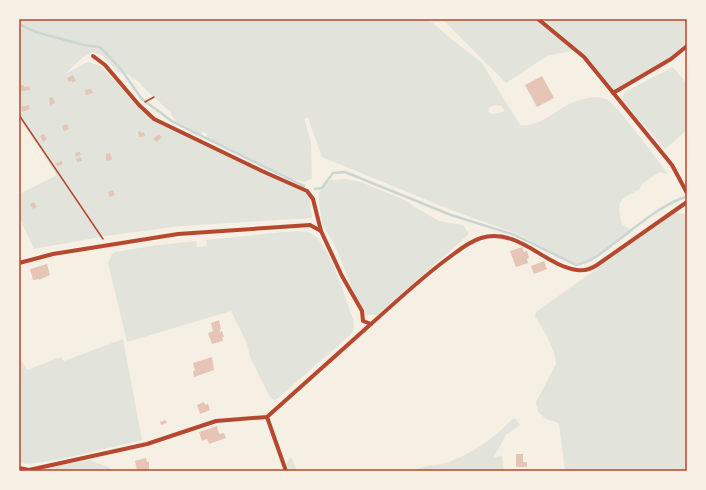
<svg xmlns="http://www.w3.org/2000/svg" width="706" height="490" font-family="Rubik,sans-serif">
<style>
.green{fill:#e2e4dc;fill-rule:evenodd}
.lines{fill:none;stroke-linecap:round;stroke-linejoin:round}
.stream{stroke:#c9d6d2;stroke-width:2.5}
.building{fill:#e6c5b7}
.path{stroke:#b5482f;stroke-width:1.5}
.minor{stroke:#b5482f;stroke-width:4}
.neatline{fill:none;stroke:#b5482f;stroke-width:1.5}
</style>
<rect width="100%" height="100%" fill="#f6efe4"/>
<g class="green">
<path d="M19,19H428L449,37L482,63L520,125C535,127 550,116 562,108C574,101 592,94 606,99C616,103 659,162 668,174L659,172L642,184L640,189C619,200 616,200 622,224L633,231L591,261C583,264 578,264 570,262L518,234L451,210L322,157L308,118H304L311,142L312,178L305,182L291,179L206,138L207,134L203,132L201,136L176,123L171,113L143,87L139,82L127,74L117,72L102,55L93,52L82,58L64,75L87,62L101,66L145,115L309,195L312,218L180,226L106,236L34,249L19,217V194L57,175L19,118ZM494,105L501,106L505,111L493,114L488,112L489,108Z"/>
<path d="M442,19H687V46L671,59L613,93L584,57L575,50L547,56L506,83Z"/>
<path d="M673,67L687,84V130L665,149L623,101C622,96 623,94 627,91Z"/>
<path d="M346,179L361,182L407,201L413,206L439,221L463,225L469,234L377,315H366L361,311L338,252L322,223L319,202V193L323,184L331,180Z"/>
<path d="M675,213L687,214V471H565L559,423L546,419L538,412L536,402L556,364L554,353L547,336L535,316L536,312Z"/>
<path d="M294,231C300,231 307,231 312,234C329,243 346,300 353,319C354,326 355,329 350,335L277,399L274,400L270,397L250,357L247,343L231,311L127,342L108,263L112,254L115,252L151,246L196,241L197,247L207,246L206,240Z"/>
<path d="M123,339L142,440L57,460L27,464L19,463V360H21L27,370L61,357L64,361Z"/>
<path d="M515,418L520,425L506,435L494,457L502,456L504,471H415C422,465 433,466 442,464C446,463 452,461 456,459C472,452 488,442 501,430C506,426 509,421 515,418Z"/>
<path d="M291,457L297,471H289L286,464Z"/>
<path d="M90,460L110,468V471H19V468L29,470Z"/>
</g>
<g class="lines">
<g class="stream">
<path d="M19,24L36,32L84,45L100,47L120,68L142,99L173,122L304,186"/>
<path d="M315,189L322,188L333,173L345,172L451,215L515,235L576,265C591,262 602,253 613,244C635,228 659,206 685,197"/>
</g>
</g>
<g class="building">
<path d="M73,75L76,81L72,83V81L69,82L67,78Z"/>
<path d="M542,76L554,98L537,107L525,85Z"/>
<path d="M24,85V87L29,86L30,90L22,91L20,86Z"/>
<path d="M91,89L93,93L86,95L85,90Z"/>
<path d="M53,97L55,103L50,105L49,98Z"/>
<path d="M29,105L30,109L22,112L21,107Z"/>
<path d="M67,124L69,129L64,131L62,126Z"/>
<path d="M141,131V133L144,132L145,136L139,137L138,132Z"/>
<path d="M44,134L47,139L43,142L40,136Z"/>
<path d="M159,134L162,137L157,142L153,139Z"/>
<path d="M80,152L81,155L76,157L75,153Z"/>
<path d="M110,153L112,160L106,161V154Z"/>
<path d="M81,157L82,161L77,162L76,159Z"/>
<path d="M62,161V165L57,166L56,163Z"/>
<path d="M113,190L115,195L110,197L108,192Z"/>
<path d="M34,202L37,207L33,209L30,204Z"/>
<path d="M522,247L524,252L527,251L529,258L527,259L528,263L516,267L510,251Z"/>
<path d="M544,261L547,269L534,274L531,266Z"/>
<path d="M47,264L50,275L39,280V279L33,280L30,269Z"/>
<path d="M219,320L221,329L220,330V332L222,331L224,337H222L223,341L212,344L208,333L213,331L211,323Z"/>
<path d="M212,357L214,370L194,377L193,371H195L193,363Z"/>
<path d="M204,402L205,405L208,404L210,410L200,414L197,405Z"/>
<path d="M165,420L167,423L161,425L160,422Z"/>
<path d="M217,426L219,434L224,433L226,438L209,444L207,439L202,441L199,432Z"/>
<path d="M516,454H523V462H527V467H516Z"/>
<path d="M146,458L147,462H149V471H137L135,461Z"/>
</g>
<g class="lines">
<g class="path">
<path d="M145,102L154,97"/>
<path d="M19,115L103,239"/>
</g>
<g class="minor">
<path d="M538,19L584,57L672,165L687,193"/>
<path d="M93,56L105,65L139,105L154,119L262,171L307,191L313,199L321,231"/>
<path d="M613,93L671,59L687,46"/>
<path d="M19,263L53,254L178,234L310,225L321,231L342,276L362,311L363,321L371,324C396,302 420,279 447,259C458,251 468,242 481,238C518,227 545,266 577,270C584,271 591,269 597,265L687,202"/>
<path d="M267,417L286,471"/>
<path d="M19,468L29,470L147,444L216,421L267,417L371,324"/>
</g>
</g>
<rect width="706" height="490" fill="none" stroke="#f6efe4" stroke-width="40"/>
<rect x="20" y="20" width="666" height="450" class="neatline"/>
</svg>
